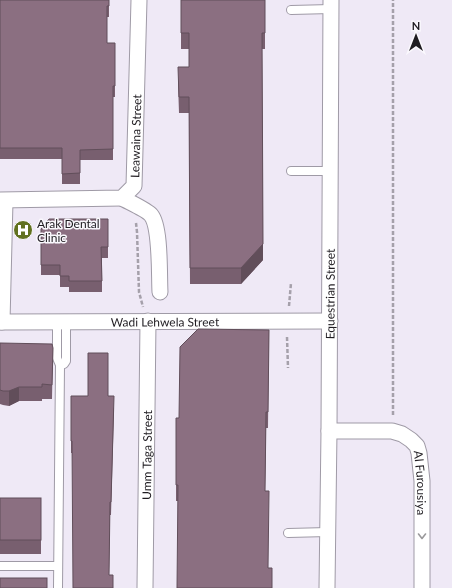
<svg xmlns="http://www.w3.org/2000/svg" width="452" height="588" font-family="Lato,sans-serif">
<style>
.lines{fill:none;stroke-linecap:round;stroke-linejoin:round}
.lane-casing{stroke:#9f9aa6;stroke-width:10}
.street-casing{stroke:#9f9aa6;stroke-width:17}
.path{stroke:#a5a0aa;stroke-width:2.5;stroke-dasharray:4 2;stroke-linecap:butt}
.lane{stroke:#fff;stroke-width:8}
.street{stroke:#fff;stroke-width:15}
.wall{fill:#785f6f}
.shaded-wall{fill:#614e5a}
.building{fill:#8b6f81;stroke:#614e5a}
.oneway{stroke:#9a999b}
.labels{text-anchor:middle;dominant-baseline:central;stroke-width:3;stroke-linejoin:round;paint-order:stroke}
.street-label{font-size:12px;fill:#1f1c21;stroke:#faf8fd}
.poi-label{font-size:12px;fill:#1f1c21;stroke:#faf8fd;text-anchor:start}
</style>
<rect width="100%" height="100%" fill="#efe9f6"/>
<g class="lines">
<g class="lane-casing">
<g id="lane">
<path d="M291,10L331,9"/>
<path d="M291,171H330"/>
<path d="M57,322V358L60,365L58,588"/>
<path d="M60,365L64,364L66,361V322"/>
<path d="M288,533L328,532"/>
<path d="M0,566H58"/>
</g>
</g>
<g class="street-casing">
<g id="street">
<path d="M122,198C129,202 147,210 151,215C161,227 159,276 160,292"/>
<path id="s1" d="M0,200L122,198L134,186L139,0"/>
<path id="s2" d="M0,322L330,321"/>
<path d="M2,322L5,201"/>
<path id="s3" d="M329,431H392L402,434L411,440L417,446L419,453L422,481V588"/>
<path id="s4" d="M145,588L148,321"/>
<path id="s5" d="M327,588L329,431L331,0"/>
</g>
</g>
<g class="path">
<path d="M136,223L137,232L139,292L143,307"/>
<path d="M289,306L291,283"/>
<path d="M287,337L288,368"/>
<path d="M393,415V0"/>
</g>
<use href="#lane" class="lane"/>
<use href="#street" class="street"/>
</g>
<g class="wall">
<path d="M0,0H109V17H107V43H115V97H113V160H80V184H62V159H0Z"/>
<path d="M181,0H265V49H262L263,260L241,284H190L189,113H179L178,83L189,67V49H181Z"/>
<path d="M108,219V258H102V292H69V287H60V275H41V229Z"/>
<path d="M269,330L268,428H266L265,491L268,568L272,588L178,501H176V418H179Z"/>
<path d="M0,343L53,348L52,399H42V401H19L9,406L3,405L0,404Z"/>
<path d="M71,396H108L114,409L111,515H110L109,575L113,588L72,453H71Z"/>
<rect x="0" y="498" width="41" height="56"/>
</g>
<g class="shaded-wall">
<path d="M263,244V260L241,284V268Z"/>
<path d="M19,387V401L9,406V391Z"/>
</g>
<g class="building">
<path d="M0,0H109V6H107V43H115V86H113V149L80,150V173L62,174V148H0Z"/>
<path d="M181,0H265V33H262L263,244L241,268H190L189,97H179L178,67H189V33H181Z"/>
<path d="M49,219H108V247H101L102,281H69V276H60V265H41V229Z"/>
<path d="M198,329L269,330L268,412H266L265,491H269L268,568H272V588H177L178,485H176V418H179L180,347Z"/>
<path d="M0,343L52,344L53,348L52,385L42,384V387H19L9,391H3L0,390Z"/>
<path d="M88,353H108V396H114L111,502H110L109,575H113V588H73L72,441H71V396H88Z"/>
<rect x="0" y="498" width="41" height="42"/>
<rect x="0" y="578" width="47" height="10"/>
</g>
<defs><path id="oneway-chevron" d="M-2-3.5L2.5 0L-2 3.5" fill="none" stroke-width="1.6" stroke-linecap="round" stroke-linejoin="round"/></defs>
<use class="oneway" href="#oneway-chevron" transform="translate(422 536) rotate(90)"/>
<defs>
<g id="hospital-disc" transform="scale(1)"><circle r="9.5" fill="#61711f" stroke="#faf8fd"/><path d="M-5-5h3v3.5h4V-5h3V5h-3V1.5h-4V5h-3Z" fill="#fff"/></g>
</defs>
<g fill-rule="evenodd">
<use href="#hospital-disc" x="23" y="230"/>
</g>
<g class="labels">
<g class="street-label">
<text stroke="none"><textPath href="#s1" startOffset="189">Leawaina Street</textPath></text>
<text stroke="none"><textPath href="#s5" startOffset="294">Equestrian Street</textPath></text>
<text stroke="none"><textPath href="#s2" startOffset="165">Wadi Lehwela Street</textPath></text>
<text stroke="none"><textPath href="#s4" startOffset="133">Umm Taga Street</textPath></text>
<text stroke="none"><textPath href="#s3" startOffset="130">Al Furousiya</textPath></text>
</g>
<g class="poi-label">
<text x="37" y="223">Arak Dental<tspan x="37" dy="14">Clinic</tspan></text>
</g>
</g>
<g transform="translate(416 36)" stroke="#faf8fd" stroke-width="3" paint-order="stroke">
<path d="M0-3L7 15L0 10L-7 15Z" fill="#1f1c21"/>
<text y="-6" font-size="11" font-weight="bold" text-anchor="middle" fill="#1f1c21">N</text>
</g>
</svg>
